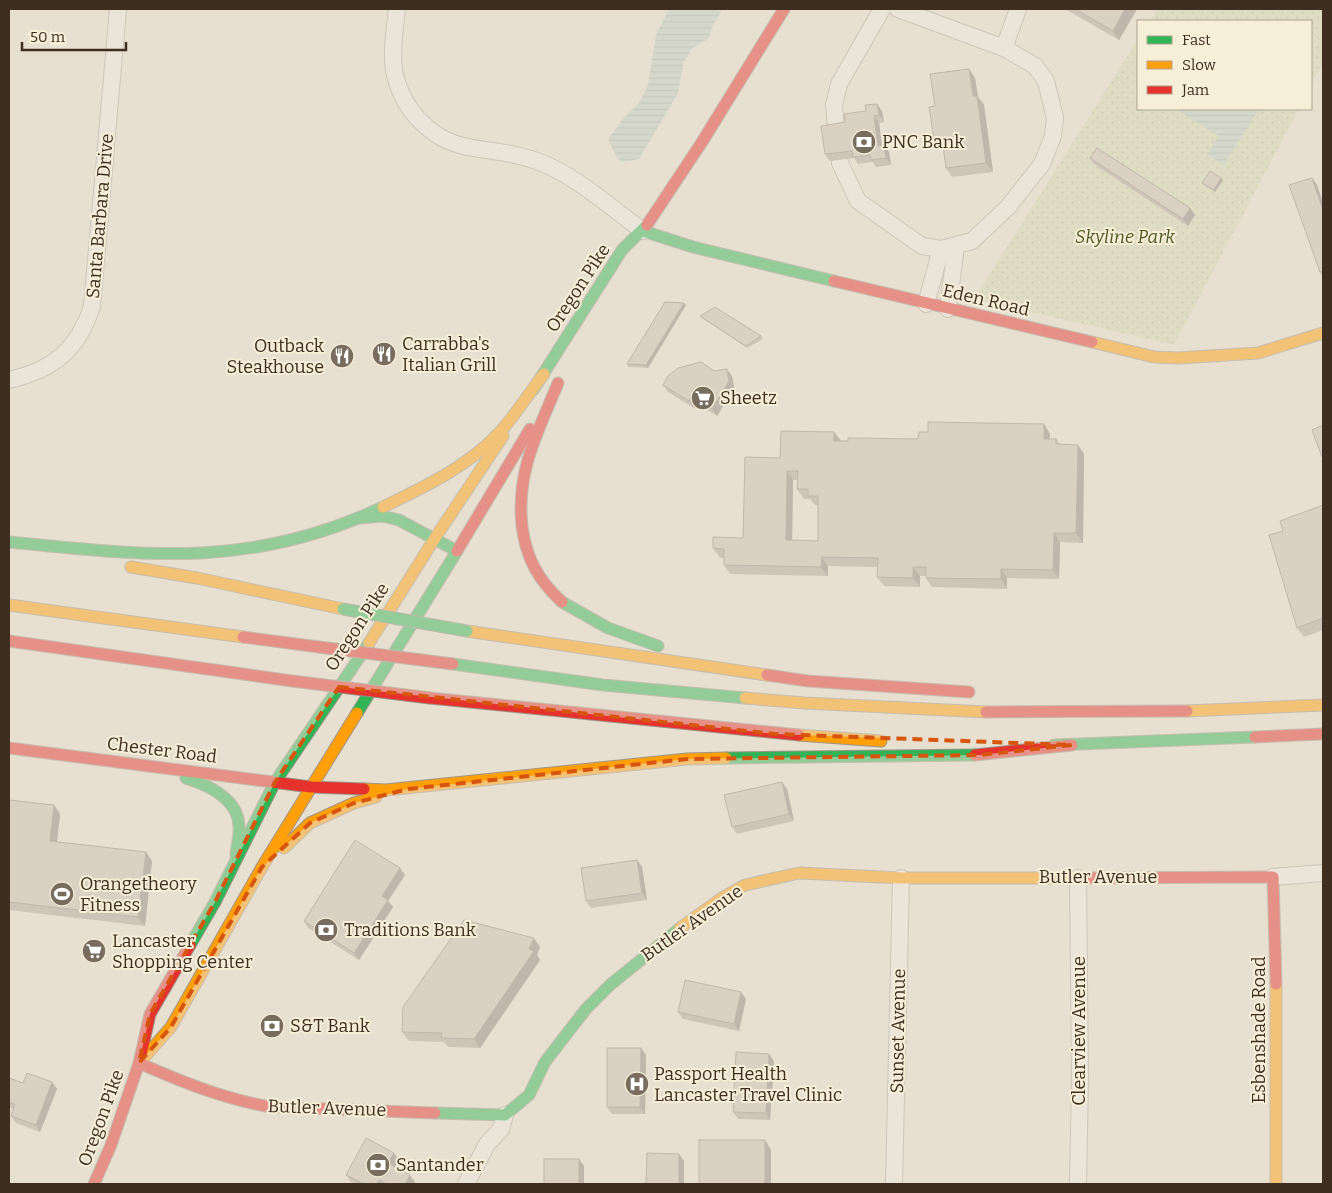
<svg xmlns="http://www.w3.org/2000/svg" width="1332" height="1193" font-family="Bitter,serif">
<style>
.park{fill:url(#park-dots)}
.water{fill:url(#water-rules)}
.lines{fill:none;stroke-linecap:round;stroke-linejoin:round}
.street-casing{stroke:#ada599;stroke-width:18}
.fast-casing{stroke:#9c958a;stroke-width:13}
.slow-casing{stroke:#9c958a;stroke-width:13}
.jam-casing{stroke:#9c958a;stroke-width:13}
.street{stroke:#efebe3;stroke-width:16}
.fast{stroke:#30b455;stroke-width:11}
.slow{stroke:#ff9f0a;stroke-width:11}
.jam{stroke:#e5322d;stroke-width:11}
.fast-bridge-casing{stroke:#928b80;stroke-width:13;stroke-linecap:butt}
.jam-bridge-casing{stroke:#928b80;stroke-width:13;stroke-linecap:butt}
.fast-bridge{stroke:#30b455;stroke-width:11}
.jam-bridge{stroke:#e5322d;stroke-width:11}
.wall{fill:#afa499;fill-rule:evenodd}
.shaded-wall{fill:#8e867d}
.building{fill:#cbbfb2;stroke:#8e867d;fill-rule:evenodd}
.marked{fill:none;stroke:#d7550e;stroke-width:4;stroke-dasharray:10 6;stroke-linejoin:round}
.labels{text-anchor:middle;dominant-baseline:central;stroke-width:4;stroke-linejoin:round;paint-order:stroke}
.poi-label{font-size:18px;fill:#3d2e20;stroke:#f7eed8;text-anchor:start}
.street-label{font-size:18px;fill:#3d2e20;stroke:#f7eed8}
.park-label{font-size:18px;font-style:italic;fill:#4d5a26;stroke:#f7eed8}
</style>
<defs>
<pattern id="park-dots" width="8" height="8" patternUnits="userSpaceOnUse" patternTransform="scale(1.25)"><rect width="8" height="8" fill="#d6d7b3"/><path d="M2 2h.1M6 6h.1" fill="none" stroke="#b9b99a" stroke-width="1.8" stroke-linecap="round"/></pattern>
<pattern id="water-rules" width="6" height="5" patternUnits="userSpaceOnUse" patternTransform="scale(1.25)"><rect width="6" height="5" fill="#bcccc2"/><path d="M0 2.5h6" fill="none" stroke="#a2b0a6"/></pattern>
</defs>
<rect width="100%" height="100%" fill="#e7e0d1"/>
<g class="park">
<path d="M1157,9H1323V63L1311,86V21H1150Z"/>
<path d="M1138,39V109H1299L1174,345L974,299Z"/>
</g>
<g class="water">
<path d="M669,9H722C718,20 711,25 709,38L693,48L684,61L678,93L639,159L623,162L617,158L608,139L624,118L639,103L648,85L656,35Z"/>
<path d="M1176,109H1256L1258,111L1224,165L1207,155L1219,136Z"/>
</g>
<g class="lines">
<g class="street-casing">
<g id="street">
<path d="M397,9C395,28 391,50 394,70C401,108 430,140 468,147C494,152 518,153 542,163C579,178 611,208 643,231"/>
<path d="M1004,48L1018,9"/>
<path d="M836,129L834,105L839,84L882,9"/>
<path d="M840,163L858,201L922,246L941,249L972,241L1008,207L1042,164L1053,136L1055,118L1046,81L1035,66L1004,48L898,9"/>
<path d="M926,304L941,249"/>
<path d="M948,309L956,246"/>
<path d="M9,380C53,370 78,350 92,306L118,9"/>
<path d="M1273,877L1323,873"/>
<path d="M466,1184L487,1144L501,1129L505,1115"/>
<path d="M894,1184L901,878"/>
<path d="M1078,1184L1080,1079L1078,878"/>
</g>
</g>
<g class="fast-casing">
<g id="fast">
<path d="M643,231L693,247L834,281"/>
<path d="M533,390L622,250L647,225"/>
<path d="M9,542C148,556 252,569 383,507"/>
<path d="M562,602L608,628L658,646"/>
<path d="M453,664L603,685L745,698"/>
<path d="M357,713L457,551L399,520L382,516L360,518"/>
<path d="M1054,745L1255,737"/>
<path d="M726,758L975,755"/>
<path d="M186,778C208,785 238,799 239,826C240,835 237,845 236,854"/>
<path d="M190,945L215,902L275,782L369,643"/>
<path d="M435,1113L505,1115L529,1095L545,1062L586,1009L610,985L680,928"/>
</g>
</g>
<g class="slow-casing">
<g id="slow">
<path d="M1092,342L1154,357L1178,358L1258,353L1323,333"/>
<path d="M383,507C424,487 469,466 500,432C516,414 529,393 544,374"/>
<path d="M435,538L503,436"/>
<path d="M131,567L197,578L343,609"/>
<path d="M9,605L243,637"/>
<path d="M467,631L767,675"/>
<path d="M369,643L435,538"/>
<path d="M745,698L805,703L986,712"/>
<path d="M1187,711L1323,705"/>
<path d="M799,735L881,741"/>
<path d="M364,789L386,790L687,759L726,758"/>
<path d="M284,848L310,823L354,803L376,797"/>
<path d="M680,928L722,898L745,885L799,873L901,878H1076"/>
<path d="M1276,984V1184"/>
<path d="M141,1061L171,1027L262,867L357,713"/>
</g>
</g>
<g class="jam-casing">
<g id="jam">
<path d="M647,225L702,142L784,9"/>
<path d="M834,281L1092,342"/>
<path d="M558,383C538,432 516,471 522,526C526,558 538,580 562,602"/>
<path d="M457,551L530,429"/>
<path d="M243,637L319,647"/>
<path d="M9,641L292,681"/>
<path d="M767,675L808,681L969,692"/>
<path d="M430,698L799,735"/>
<path d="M986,712L1187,711"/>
<path d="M1255,737L1323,734"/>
<path d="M9,748L311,787L364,789"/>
<path d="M975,755L1072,745"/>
<path d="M1076,878L1273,877L1276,984"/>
<path d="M139,1063C182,1082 224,1099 271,1107L435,1113"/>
<path d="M94,1184L111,1145L139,1063L150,1014L190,945"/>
</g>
</g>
<use href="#street" class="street"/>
<use href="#fast" class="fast"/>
<use href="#slow" class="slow"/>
<use href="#jam" class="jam"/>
<g class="fast-bridge-casing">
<path id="fast-bridge" d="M343,609L467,631"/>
</g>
<g class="jam-bridge-casing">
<g id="jam-bridge">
<path d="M319,647L453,664"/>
<path d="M292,681L430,698"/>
</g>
</g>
<use href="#fast-bridge" class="fast-bridge"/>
<use href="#jam-bridge" class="jam-bridge"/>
</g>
<g class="wall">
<path d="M1065,9H1137L1119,40Z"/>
<path d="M975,78L978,97L984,105L993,172L952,177L946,168L943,148L940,149L934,139L935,106Z"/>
<path d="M882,111L884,122L879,123L882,146L884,145L889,152L891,165L876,167L873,162L858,164L854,158L830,161L825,154L845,122Z"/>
<path d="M1090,158L1190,208L1195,215L1188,226L1095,165Z"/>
<path d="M1221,178L1223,180L1215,192L1204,185L1202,183Z"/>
<path d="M1312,178L1317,185L1323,203V277L1320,272Z"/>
<path d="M686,305L648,368L628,367L627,364Z"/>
<path d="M700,316L761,336L763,339L747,348L702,318Z"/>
<path d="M714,371L732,376L734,388L717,416L697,403L694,408L668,392L663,385Z"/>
<path d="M1044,424L1050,434V439H1056L1060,444L1084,454L1083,543L1060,542L1059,579L1007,578V589L932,587L926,578V576H920V587L884,586L877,577L878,567L828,566V576L730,574L724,565V558H720L713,548L743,538L780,458L834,432L841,441L918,439L928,432ZM793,480H797V489L804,499H810L815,505H818V541L792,540Z"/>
<path d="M1323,505V630L1304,637L1297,628L1283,531Z"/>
<path d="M787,789L794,821L737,834L732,827Z"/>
<path d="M9,800L54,805L60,814L57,842L146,852L152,861L145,926L9,910Z"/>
<path d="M637,860L642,867L647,900L591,908L586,901Z"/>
<path d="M405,875L388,901L393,907L359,960L308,928L304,921Z"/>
<path d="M540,947L537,955L540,960L480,1048L448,1047L444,1042L409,1041L402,1032Z"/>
<path d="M746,999L739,1031L683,1019L678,1012Z"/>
<path d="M641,1048L646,1055L645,1114H612L607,1107Z"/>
<path d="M774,1061L770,1120L738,1119L733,1112Z"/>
<path d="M9,1078L23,1083L52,1082L57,1089L40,1132L16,1123L11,1116L13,1109L9,1107Z"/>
<path d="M399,1160L395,1167L415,1182L414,1184H356L351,1182L346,1175Z"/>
</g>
<g class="shaded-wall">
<path d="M1125,9H1137L1119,40L1113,31Z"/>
<path d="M969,69L975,78L978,97L984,105L993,172L986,163L973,96Z"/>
<path d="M877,104L882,111L884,122L879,115Z"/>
<path d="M874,116L879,123L883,153L878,146Z"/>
<path d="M884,145L889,152L891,165L886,158Z"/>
<path d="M1221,178L1223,180L1215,192L1214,190Z"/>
<path d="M1312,178L1317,185L1323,203V210Z"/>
<path d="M1190,208L1195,215L1188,226L1183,219Z"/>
<path d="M684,303L686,305L648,368L646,365Z"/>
<path d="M727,369L732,376L734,388L717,416L712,409Z"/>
<path d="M692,396L697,403L694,408L689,401Z"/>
<path d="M1044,424L1050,434V448L1044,439Z"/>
<path d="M834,432L841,441H834Z"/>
<path d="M1078,445L1084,454L1083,543L1076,533Z"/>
<path d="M787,471L793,480L792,549L786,540Z"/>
<path d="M1054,533L1060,542L1059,579L1053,570Z"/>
<path d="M822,557L828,566V576L821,567Z"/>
<path d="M913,567L920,576V587L913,578Z"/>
<path d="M1001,569L1007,578V589L1001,579Z"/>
<path d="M782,782L787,789L794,821L789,814Z"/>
<path d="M54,805L60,814L56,850L50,841Z"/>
<path d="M146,852L152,861L145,926L138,917Z"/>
<path d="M637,860L642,867L647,900L642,893Z"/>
<path d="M400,868L405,875L388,901L393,907L359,960L354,953L382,896Z"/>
<path d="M534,938L540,947L537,955L540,960L480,1048L474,1039L529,949Z"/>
<path d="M741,992L746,999L739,1031L734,1024Z"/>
<path d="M641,1048L646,1055L645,1114L640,1107Z"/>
<path d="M769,1054L774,1061L770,1120L766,1113Z"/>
<path d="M52,1082L57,1089L40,1132L36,1125Z"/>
<path d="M765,1140L771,1150V1184H765Z"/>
<path d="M394,1153L399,1160L393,1170L388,1163Z"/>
<path d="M679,1154L684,1161V1184H679Z"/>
<path d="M579,1159L584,1166V1184H579Z"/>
<path d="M410,1175L415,1182L414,1184H405Z"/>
<path d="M379,1180L382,1184H377Z"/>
</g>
<g class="building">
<path d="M1075,9H1125L1113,31Z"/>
<path d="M969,69L973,96H977L986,163L946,168L942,138L934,139L929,107L935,106L930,74Z"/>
<path d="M877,104L879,115L874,116L878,146L884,145L886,158L871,160L870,155L853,157L852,151L825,154L821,126L845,122L844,114L866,111L865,105Z"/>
<path d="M1097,148L1190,208L1183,219L1090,158Z"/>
<path d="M1210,171L1221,178L1214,190L1202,183Z"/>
<path d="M1312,178L1323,210V271L1320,272L1289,185Z"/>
<path d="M665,302L684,303L646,365L627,364Z"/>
<path d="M715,307L761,336L746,346L700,316Z"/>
<path d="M701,362L714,371L727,369L729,381L712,409L692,396L689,401L663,385L668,376L678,368Z"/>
<path d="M928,422L1044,424V439H1056V444L1078,445L1076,533H1054L1053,570L1001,569V579L926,578V567H913V578L877,577L878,558L822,557L821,567L724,565V549L713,548V537L743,538L745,457L780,458L781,431L834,432V441H848V438L918,439L919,432H928ZM787,471H798L797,489H808V496H818V541L786,540Z"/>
<path d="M1323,425V456L1322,457L1312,430Z"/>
<path d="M1323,505V618L1297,628L1269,535L1283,531L1280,521Z"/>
<path d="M782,782L789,814L732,827L724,795Z"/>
<path d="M9,800L54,805L50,841L146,852L138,917L9,902Z"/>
<path d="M355,840L400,868L382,896L388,900L354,953L304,921Z"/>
<path d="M637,860L642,893L586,901L581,868Z"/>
<path d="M464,920L534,938L529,949L534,951L474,1039L441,1038L442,1033L402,1032L403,1007Z"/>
<path d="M685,980L741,992L734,1024L678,1012Z"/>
<path d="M607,1048H641L640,1107H607Z"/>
<path d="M736,1052L769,1054L766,1113L733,1112Z"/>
<path d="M27,1073L52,1082L36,1125L11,1116L15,1104L9,1102V1078L23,1083Z"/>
<path d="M366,1138L394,1153L388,1163L410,1175L405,1184H387L379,1180L377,1184H364L346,1175Z"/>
<rect x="699" y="1140" width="66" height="44"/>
<path d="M647,1153L679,1154V1184H646Z"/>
<rect x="544" y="1159" width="35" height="25"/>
</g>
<path d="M0 0H1332V1193H0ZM339,687L775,734L1072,745L979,755L687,759L408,789L354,803L310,823L262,867L171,1027L139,1063L150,1014L215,902L275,782Z" fill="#e7e0d1" fill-opacity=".55" fill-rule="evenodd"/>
<path class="marked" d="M339,687L775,734L1072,745L979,755L687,759L408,789L354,803L310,823L262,867L171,1027L139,1063L150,1014L215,902L275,782Z"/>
<defs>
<g id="bank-disc" transform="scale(1.25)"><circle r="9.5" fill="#786c5e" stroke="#f7eed8"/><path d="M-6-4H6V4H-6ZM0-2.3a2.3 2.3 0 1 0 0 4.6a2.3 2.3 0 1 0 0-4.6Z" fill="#fff"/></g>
<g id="restaurant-disc" transform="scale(1.25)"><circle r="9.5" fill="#786c5e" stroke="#f7eed8"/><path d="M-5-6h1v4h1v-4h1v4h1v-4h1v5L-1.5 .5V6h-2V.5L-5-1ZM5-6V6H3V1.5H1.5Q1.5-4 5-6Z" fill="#fff"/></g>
<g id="supermarket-disc" transform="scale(1.25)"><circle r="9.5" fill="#786c5e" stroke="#f7eed8"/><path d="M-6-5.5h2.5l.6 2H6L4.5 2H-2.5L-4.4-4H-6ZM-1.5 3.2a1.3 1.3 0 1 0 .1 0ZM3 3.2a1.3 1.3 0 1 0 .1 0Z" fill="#fff"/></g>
<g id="stadium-disc" transform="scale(1.25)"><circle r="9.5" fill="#786c5e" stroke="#f7eed8"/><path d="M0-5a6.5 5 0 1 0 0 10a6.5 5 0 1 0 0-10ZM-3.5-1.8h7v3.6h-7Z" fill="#fff"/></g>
<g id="hospital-disc" transform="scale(1.25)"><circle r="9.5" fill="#786c5e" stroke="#f7eed8"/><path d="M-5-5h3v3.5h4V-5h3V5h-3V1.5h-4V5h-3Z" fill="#fff"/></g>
</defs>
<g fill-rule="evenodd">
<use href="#bank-disc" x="864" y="142"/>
<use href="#restaurant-disc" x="384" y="354"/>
<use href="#restaurant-disc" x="342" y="356"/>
<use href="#supermarket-disc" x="703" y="398"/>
<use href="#stadium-disc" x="62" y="894"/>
<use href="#bank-disc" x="326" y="930"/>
<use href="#supermarket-disc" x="94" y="951"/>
<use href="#bank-disc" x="272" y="1026"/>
<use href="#hospital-disc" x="637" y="1084"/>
<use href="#bank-disc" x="378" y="1165"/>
</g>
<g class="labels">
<g class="poi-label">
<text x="882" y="142">PNC Bank</text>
<text x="402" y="344">Carrabba's<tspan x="402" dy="21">Italian Grill</tspan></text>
<text x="324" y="346" text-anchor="end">Outback<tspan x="324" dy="21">Steakhouse</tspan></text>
<text x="720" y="398">Sheetz</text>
<text x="80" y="884">Orangetheory<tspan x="80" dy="21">Fitness</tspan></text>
<text x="344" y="930">Traditions Bank</text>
<text x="112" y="941">Lancaster<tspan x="112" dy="21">Shopping Center</tspan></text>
<text x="290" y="1026">S&amp;T Bank</text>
<text x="654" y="1074">Passport Health<tspan x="654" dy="21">Lancaster Travel Clinic</tspan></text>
<text x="396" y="1165">Santander</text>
</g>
<g class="street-label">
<text transform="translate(100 216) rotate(-85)">Santa Barbara Drive</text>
<text transform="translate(578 288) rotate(-57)">Oregon Pike</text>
<text transform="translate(986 300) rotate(13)">Eden Road</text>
<text transform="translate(357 627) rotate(-57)">Oregon Pike</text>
<text transform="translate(162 750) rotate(7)">Chester Road</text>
<text x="1098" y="877">Butler Avenue</text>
<text transform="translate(692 923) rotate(-35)">Butler Avenue</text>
<text transform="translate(1259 1030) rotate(-90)">Esbenshade Road</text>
<text transform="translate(898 1031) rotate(-89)">Sunset Avenue</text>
<text transform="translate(1079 1031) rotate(-90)">Clearview Avenue</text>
<text transform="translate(327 1108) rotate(2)">Butler Avenue</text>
<text transform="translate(101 1118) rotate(-70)">Oregon Pike</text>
</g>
<g class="park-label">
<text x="1125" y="237">Skyline Park</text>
</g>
</g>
<rect width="1332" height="1193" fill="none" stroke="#3d2e20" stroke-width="20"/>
<rect x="1137" y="20" width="175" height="90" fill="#f7eed8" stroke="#ada18e"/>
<rect x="1147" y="36" width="25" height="8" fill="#30b455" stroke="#ada18e"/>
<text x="1182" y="45" font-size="15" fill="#3d2e20">Fast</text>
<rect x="1147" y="61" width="25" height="8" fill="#ff9f0a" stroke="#ada18e"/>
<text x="1182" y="70" font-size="15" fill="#3d2e20">Slow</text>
<rect x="1147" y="86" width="25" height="8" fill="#e5322d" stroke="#ada18e"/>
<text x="1182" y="95" font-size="15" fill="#3d2e20">Jam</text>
<path d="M22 42v8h104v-8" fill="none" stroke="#3d2e20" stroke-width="2.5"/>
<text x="30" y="42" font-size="15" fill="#3d2e20" stroke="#f7eed8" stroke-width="4" paint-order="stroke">50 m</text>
</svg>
